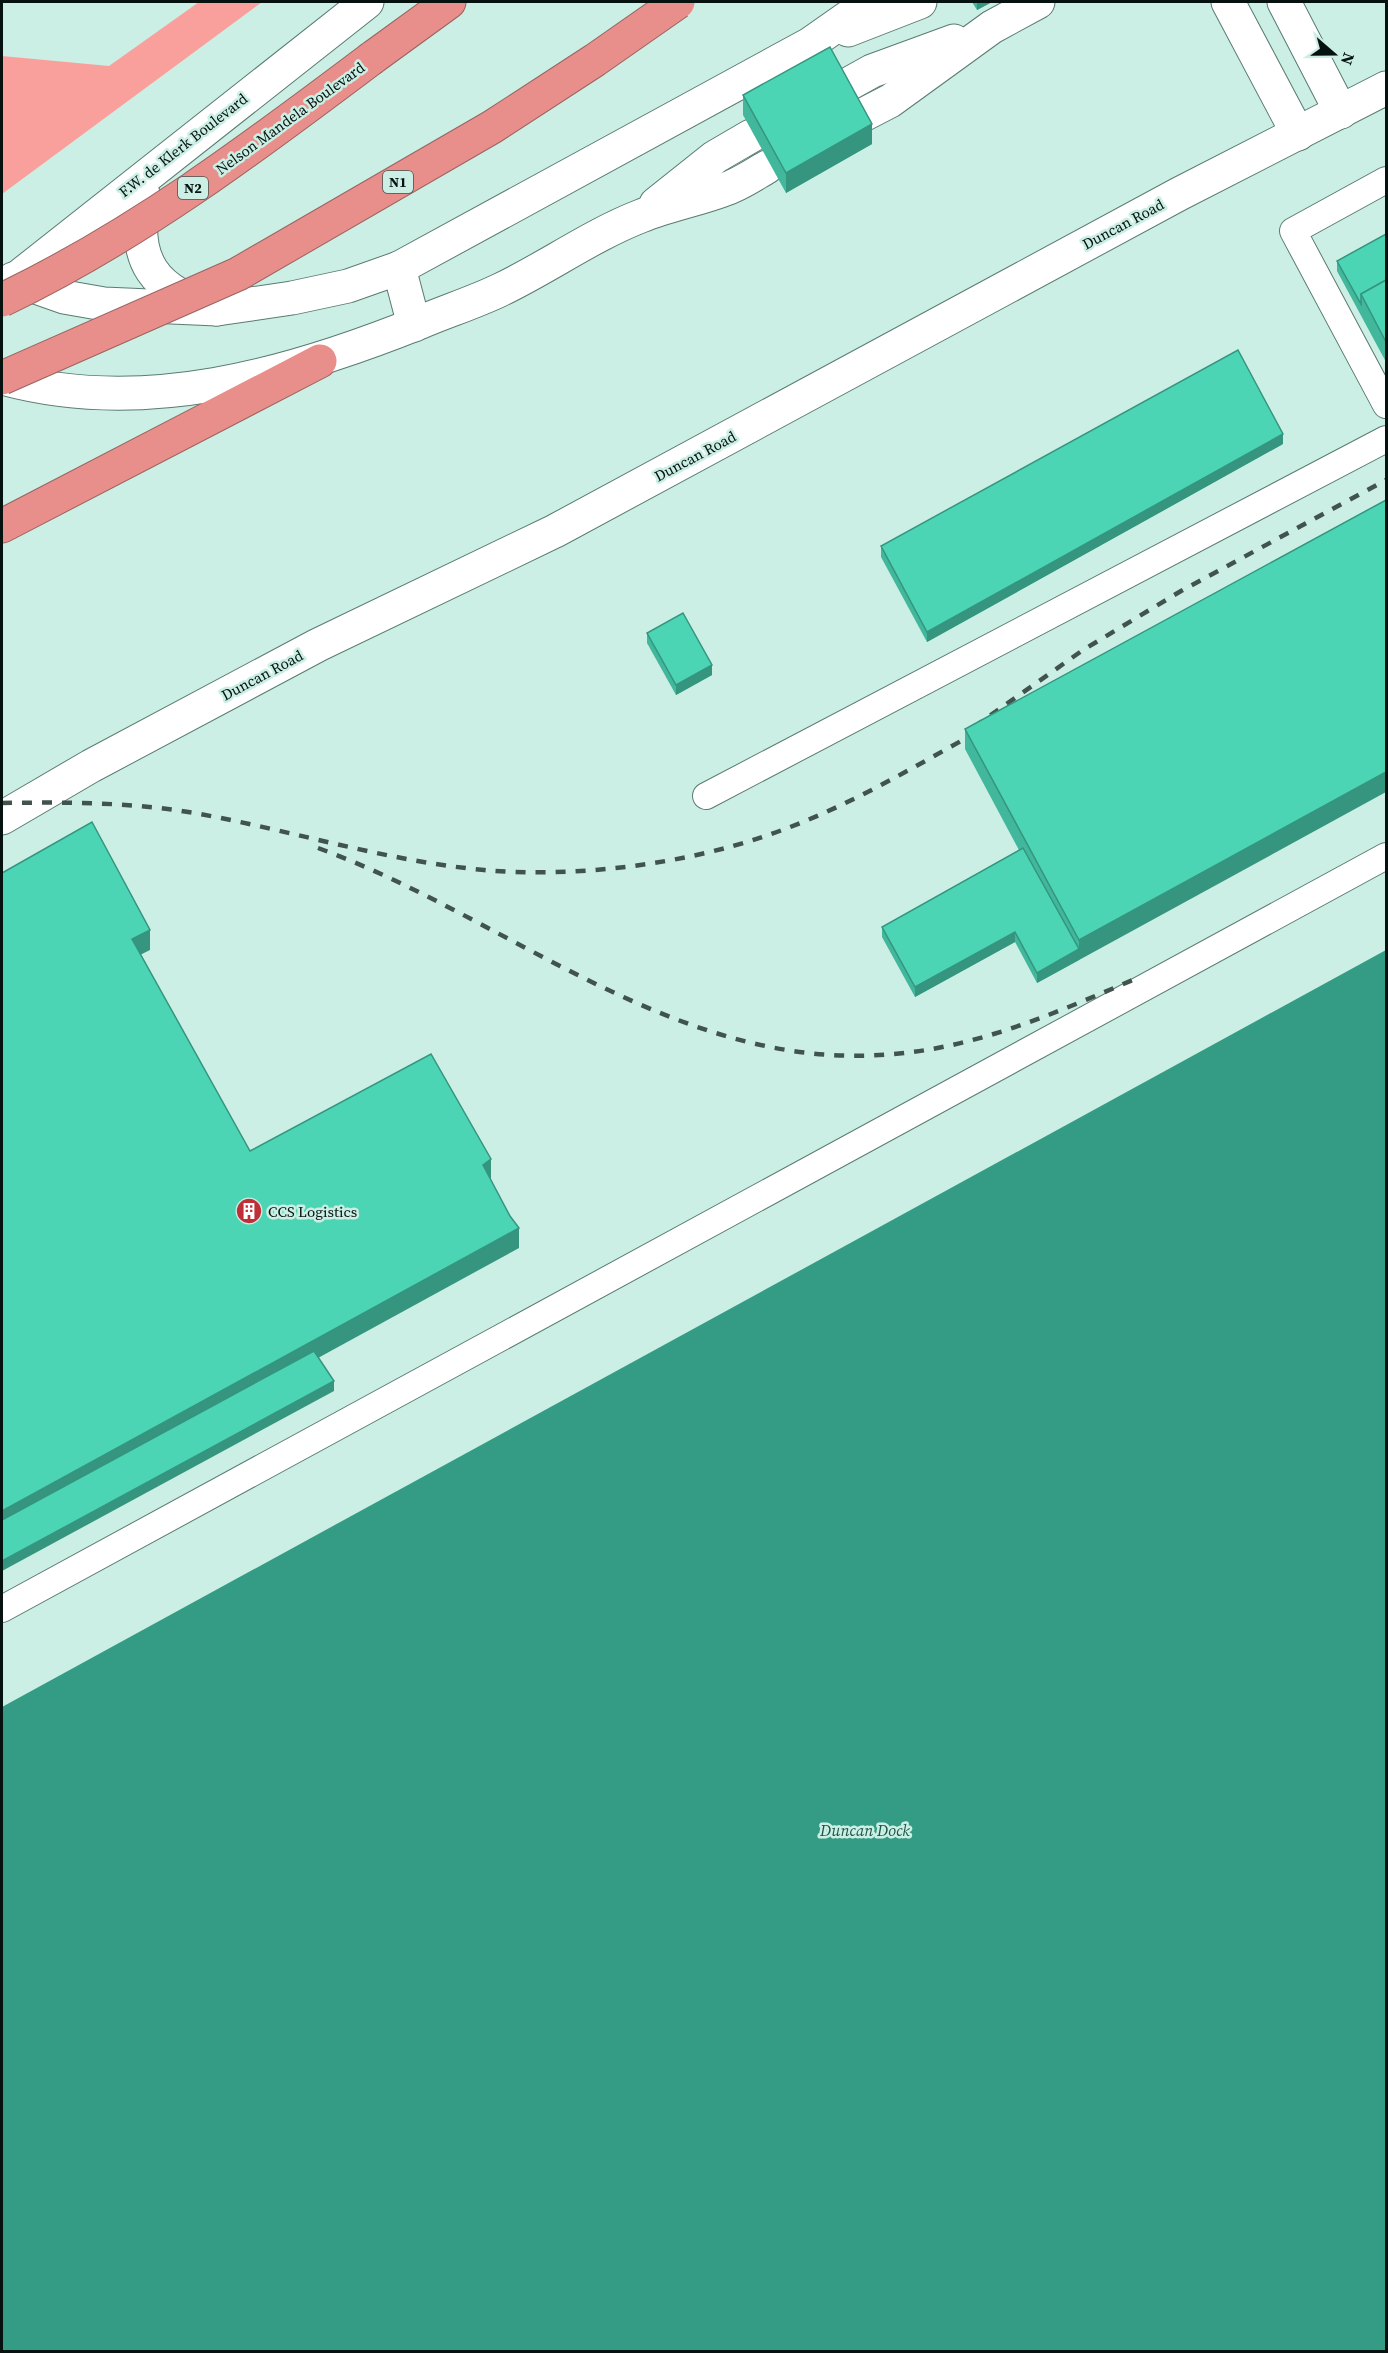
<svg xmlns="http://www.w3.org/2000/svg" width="1388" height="2353" font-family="'Source Serif 4',serif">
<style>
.green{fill:#faa09c}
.water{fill:#349c84}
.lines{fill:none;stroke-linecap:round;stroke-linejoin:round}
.service-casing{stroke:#5a7b71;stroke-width:28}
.minor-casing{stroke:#5a7b71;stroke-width:35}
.secondary-casing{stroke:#5a7b71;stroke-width:35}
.motorway-casing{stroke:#996360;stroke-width:35}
.service{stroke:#fff;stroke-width:26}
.minor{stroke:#fff;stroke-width:33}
.secondary{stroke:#fff;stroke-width:33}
.motorway{stroke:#e88f8c;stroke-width:33}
.rail{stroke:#40534d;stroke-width:4.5;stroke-dasharray:10 10;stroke-linecap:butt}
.motorway-bridge-casing{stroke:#996360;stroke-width:35;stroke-linecap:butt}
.motorway-bridge{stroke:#e88f8c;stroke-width:33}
.wall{fill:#41b79c}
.shaded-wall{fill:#35957f}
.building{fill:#4cd5b5;stroke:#35957f;stroke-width:1.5}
.labels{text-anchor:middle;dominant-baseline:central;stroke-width:5;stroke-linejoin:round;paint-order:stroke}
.shield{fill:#cbefe4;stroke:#41544f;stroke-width:1.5}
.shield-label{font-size:14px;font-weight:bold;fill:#06120f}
.street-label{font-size:15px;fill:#06120f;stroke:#cbefe4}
.poi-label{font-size:15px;fill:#06120f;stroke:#cbefe4;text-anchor:start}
.water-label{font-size:16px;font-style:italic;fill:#1d5547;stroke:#cbefe4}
</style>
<rect width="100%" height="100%" fill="#cbefe4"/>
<path class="green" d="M199,2H262L2,194V56L109,66Z"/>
<path class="water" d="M1386,950V2351H2V1707Z"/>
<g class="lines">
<g class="service-casing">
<g id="service">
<path d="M1386,180L1293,231L1386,405"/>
<path d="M706,796L1386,439"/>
<path d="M2,1609L1386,856"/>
</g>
</g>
<g class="minor-casing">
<g id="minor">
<path d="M1228,2L1298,134"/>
<path d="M1284,2L1341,112"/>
<path d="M848,30L920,2"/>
<path d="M845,86L872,71L954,41"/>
<path d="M861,116L890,101L992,27L1038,2"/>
<path d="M656,204L715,157L751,136"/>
<path d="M399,268L414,325"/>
<path d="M13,279L64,297L104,304L217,309L292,298L348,286L399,268L810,44L870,2"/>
<path d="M2,378C143,417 289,375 421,322C447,311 475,302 500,290C548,267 592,235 641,216C668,205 696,200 723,190C739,185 753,175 767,167"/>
<path d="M2,818L91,766L318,645L555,531L1179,194L1386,88"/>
</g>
</g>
<g class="secondary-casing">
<g id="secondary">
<path d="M144,196C131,260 154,293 217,309"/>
<path d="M2,290L367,2"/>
</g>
</g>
<g class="motorway-casing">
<g id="motorway">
<path d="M372,58L449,2"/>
<path d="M2,526L320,361"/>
</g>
</g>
<use href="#service" class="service"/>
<use href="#minor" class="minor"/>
<use href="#secondary" class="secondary"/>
<use href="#motorway" class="motorway"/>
<g class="rail">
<path d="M974,727L1083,650L1181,591L1386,480"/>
<path d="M2,803C66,802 131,802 194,813C291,830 385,861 484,870C572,878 681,865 765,836C841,811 910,769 979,731"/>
<path d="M318,848C510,918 679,1074 894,1054C979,1047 1058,1012 1135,979"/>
</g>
<g class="motorway-bridge-casing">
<g id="motorway-bridge">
<path d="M2,300C136,236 254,147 372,58"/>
<path d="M2,378L238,274L492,127L595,60L678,2"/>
</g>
</g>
<use href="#motorway-bridge" class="motorway-bridge"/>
</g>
<g class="wall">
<path d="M972,2H992L977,10Z"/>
<path d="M743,95L872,144L786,193L743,115Z"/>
<path d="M1386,234V362L1337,271V261Z"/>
<path d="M1283,444L927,642L881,557V546Z"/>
<path d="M1386,500L1079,960L1037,983L1015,942L915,997L882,937V927L1019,850L965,749V729Z"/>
<path d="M647,633L712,675L676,695L647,643Z"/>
</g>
<g class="shaded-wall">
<path d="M977,2H992L977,10Z"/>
<path d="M872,124V144L786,193V173Z"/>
<path d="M1283,434V444L927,642V632Z"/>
<path d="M712,665V675L676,695V685Z"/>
<path d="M1386,772V792L1037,983V973L1079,949V940Z"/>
<path d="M150,930V950L132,959V939Z"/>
<path d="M1015,932V942L915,997V987Z"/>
<path d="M491,1159V1179L483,1185V1165Z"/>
<path d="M519,1228V1248L2,1531V1511Z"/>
<path d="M334,1381V1391L2,1571V1561Z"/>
</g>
<g class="building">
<path d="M830,47L872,124L786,173L743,95Z"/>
<path d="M1386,234V280L1361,294V304L1337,261Z"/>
<path d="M1386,280V342L1361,294Z"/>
<path d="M1238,350L1283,434L927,632L881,546Z"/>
<path d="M1386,500V772L1079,940L965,729Z"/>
<path d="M683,613L712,665L676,685L647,633Z"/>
<path d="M92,822L150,930L132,939L250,1151L431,1054L491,1159L483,1165L510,1216L519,1228L2,1511V873Z"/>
<path d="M1023,848L1079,949L1037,973L1015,932L915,987L882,927Z"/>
<path d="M314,1351L334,1381L2,1561V1520Z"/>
</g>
<defs>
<g id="building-disc" transform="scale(1.35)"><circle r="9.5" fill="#bf2f38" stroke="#cbefe4"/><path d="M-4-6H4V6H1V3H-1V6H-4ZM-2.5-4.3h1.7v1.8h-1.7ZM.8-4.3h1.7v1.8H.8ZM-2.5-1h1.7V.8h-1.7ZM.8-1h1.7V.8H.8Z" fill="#fff"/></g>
</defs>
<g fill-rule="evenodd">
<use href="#building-disc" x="249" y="1211"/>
</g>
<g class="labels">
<g class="shield">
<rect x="383" y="171" width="30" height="22" rx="4.5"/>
<rect x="178" y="177" width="30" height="22" rx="4.5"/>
</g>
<g class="shield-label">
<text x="398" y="182">N1</text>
<text x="193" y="188">N2</text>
</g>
<g class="street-label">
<text transform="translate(290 118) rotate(-36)">Nelson Mandela Boulevard</text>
<text transform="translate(183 145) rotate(-38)">F.W. de Klerk Boulevard</text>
<text transform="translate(1123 224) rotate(-28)">Duncan Road</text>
<text transform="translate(695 456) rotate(-28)">Duncan Road</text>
<text transform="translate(262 675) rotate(-28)">Duncan Road</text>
</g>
<g class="poi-label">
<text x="268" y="1211">CCS Logistics</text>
</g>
<g class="water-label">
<text x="865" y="1830">Duncan Dock</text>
</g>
</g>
<rect width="1388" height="2353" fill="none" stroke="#06120f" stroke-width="6"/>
<g transform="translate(1334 54) rotate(110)" stroke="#cbefe4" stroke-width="4.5" paint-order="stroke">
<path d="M0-4.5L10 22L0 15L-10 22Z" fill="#06120f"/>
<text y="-9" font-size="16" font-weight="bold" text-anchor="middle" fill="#06120f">N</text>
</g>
</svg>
